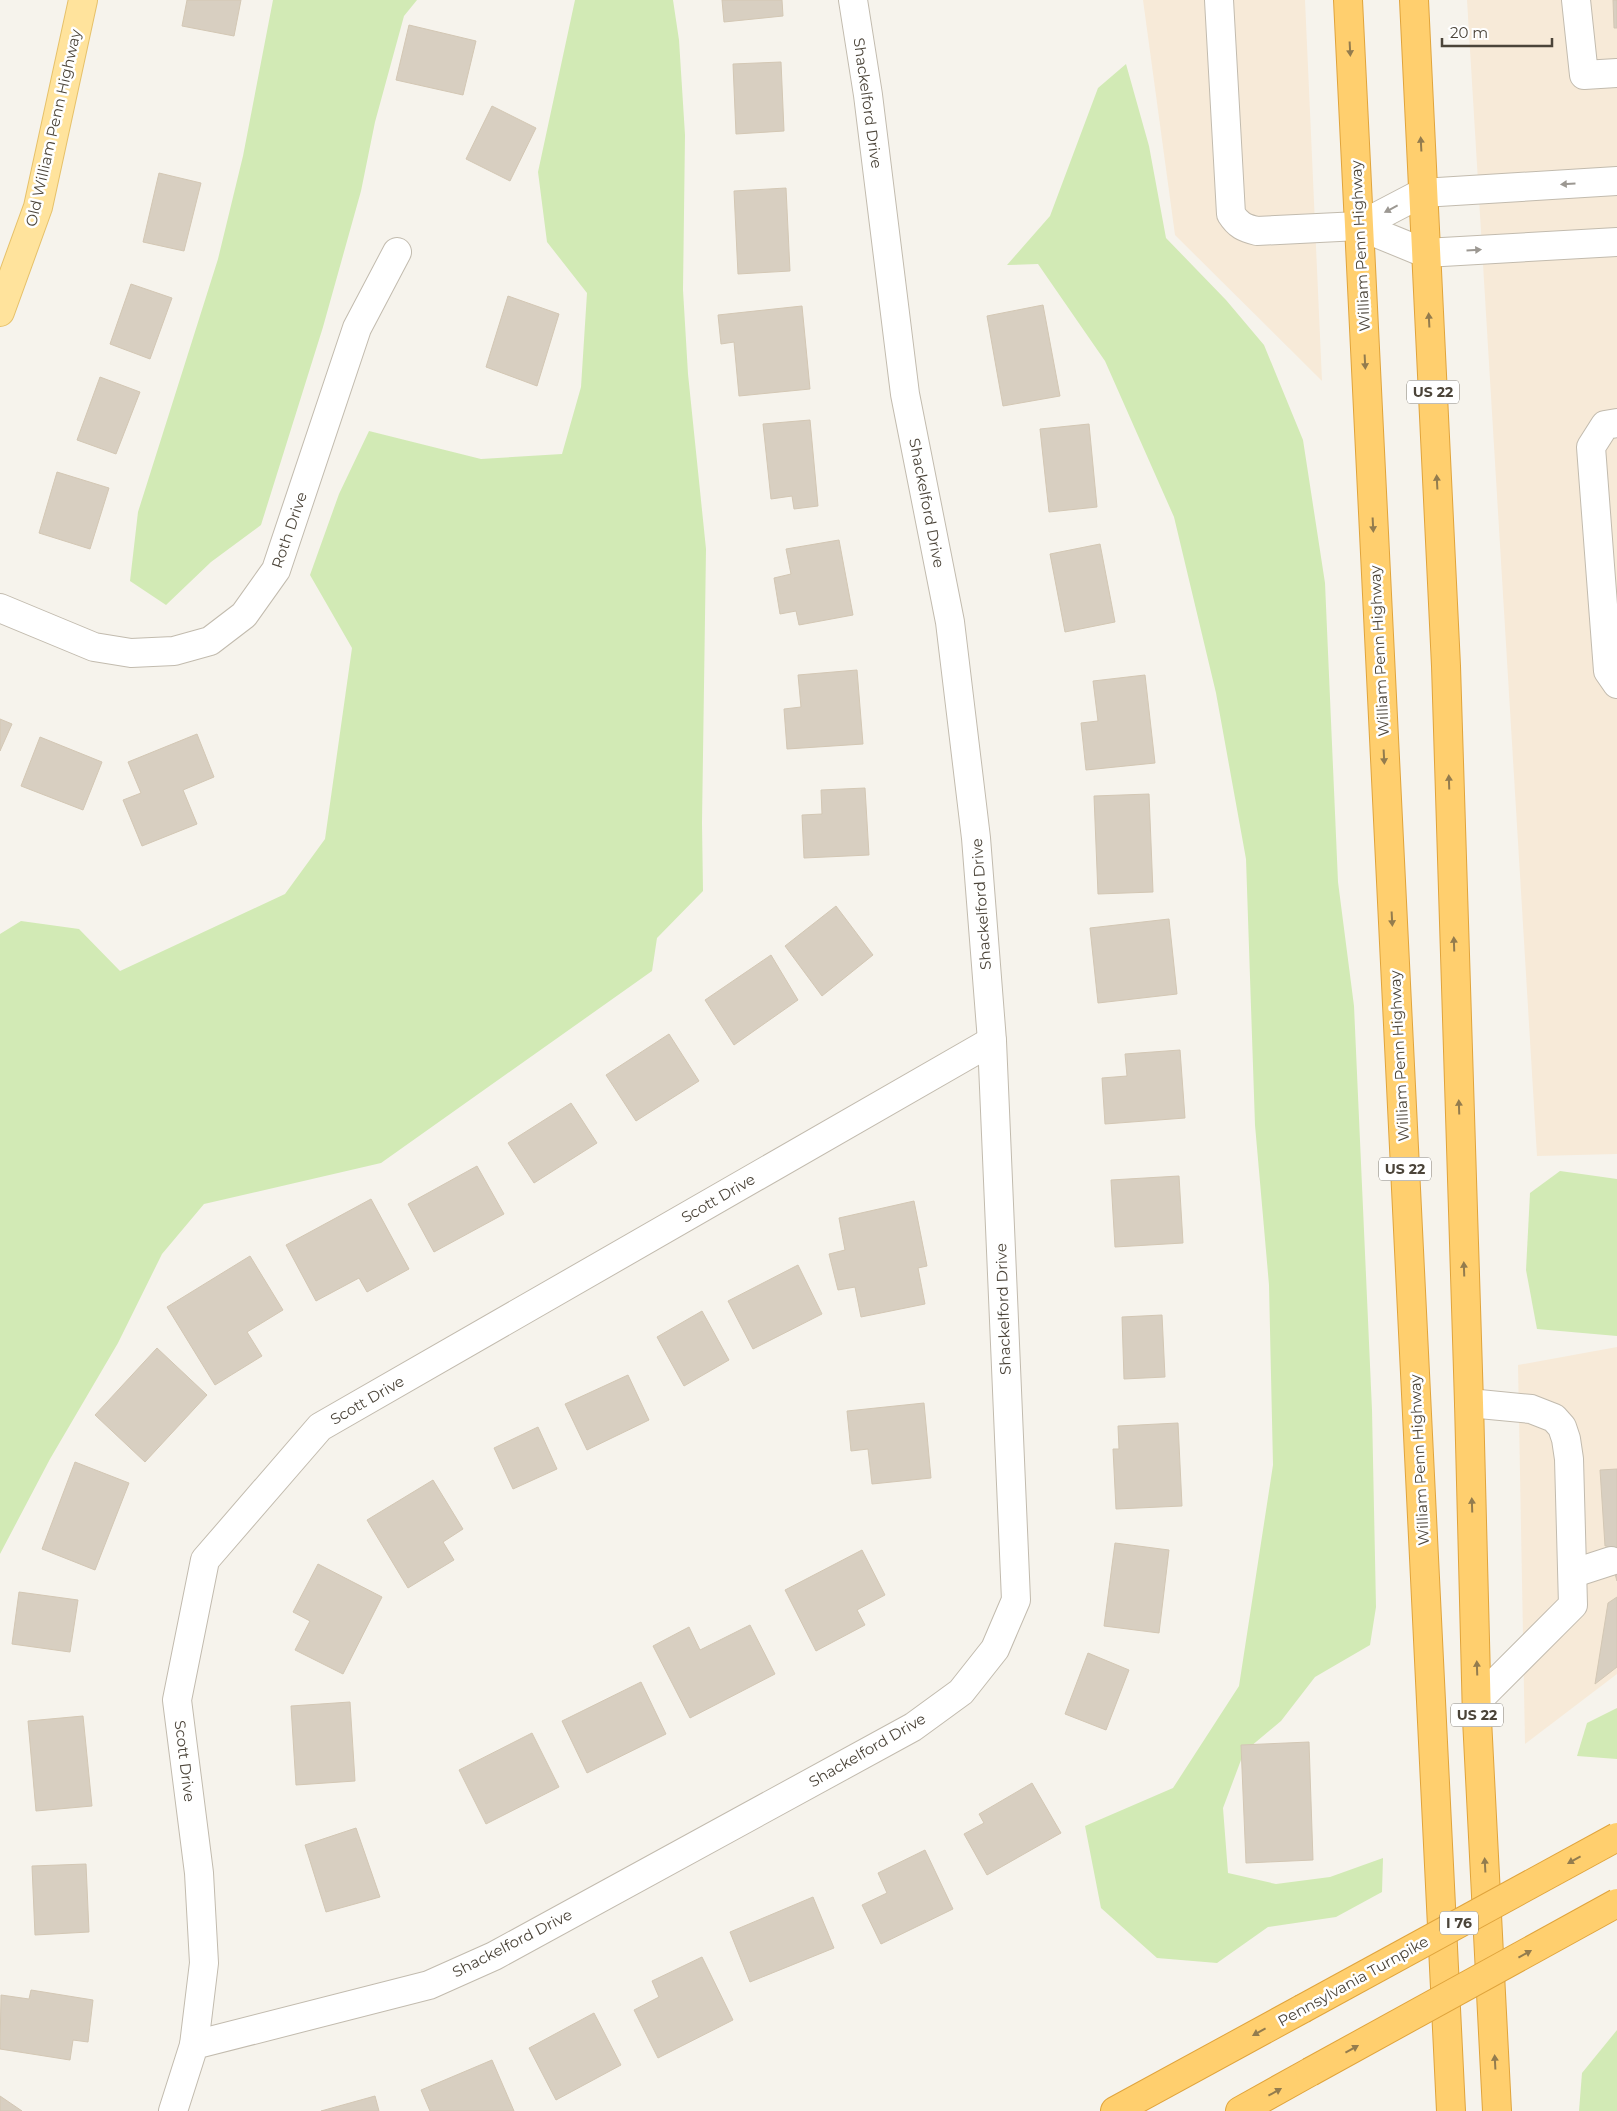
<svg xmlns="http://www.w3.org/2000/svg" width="1617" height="2111" font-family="Montserrat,sans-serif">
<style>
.commercial{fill:#f7ead8}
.green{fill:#d2eab5}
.building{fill:#d8cfc1;stroke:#d3c7b4}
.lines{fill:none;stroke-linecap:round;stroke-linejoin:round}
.minor-casing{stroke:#c2bbae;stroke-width:30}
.major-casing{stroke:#e6c16a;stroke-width:30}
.highway-casing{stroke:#e0a43c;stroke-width:30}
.minor{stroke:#fff;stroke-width:28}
.major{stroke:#ffe39c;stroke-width:28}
.highway{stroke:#ffcf6e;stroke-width:28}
.highway-bridge-casing{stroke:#e0a43c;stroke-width:30;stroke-linecap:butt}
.highway-bridge{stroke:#ffcf6e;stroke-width:28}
.oneway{fill:#937c4e}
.oneway2{fill:#9c9892}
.labels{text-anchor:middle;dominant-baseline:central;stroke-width:5;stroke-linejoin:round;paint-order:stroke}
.shield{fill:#fff;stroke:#817c74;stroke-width:1}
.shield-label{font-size:14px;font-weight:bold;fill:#4b4439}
.street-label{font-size:15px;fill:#4b4439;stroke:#fff}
</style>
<rect width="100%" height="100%" fill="#f6f3ec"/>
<g class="commercial">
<path d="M1143,0H1305L1322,381L1175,235Z"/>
<path d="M1467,0H1617V1154L1537,1156Z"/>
<path d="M1617,1347V1674L1525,1744L1518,1365Z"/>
</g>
<g class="green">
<path d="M273,0H417L404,16L375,122L361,191L323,327L261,525L211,562L166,605L130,581L138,512L218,259L243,156Z"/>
<path d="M575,0H673L679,40L685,135L683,290L688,374L706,549L702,823L703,891L657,938L652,971L381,1163L204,1204L162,1254L118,1343L50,1459L0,1554V934L21,921L79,929L120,971L285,894L325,839L352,648L310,575L339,494L369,431L481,459L562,454L581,387L587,293L547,242L538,172Z"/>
<path d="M1126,64L1149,146L1166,238L1226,300L1264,345L1303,440L1325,583L1338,882L1354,1006L1372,1410L1376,1607L1370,1645L1315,1677L1281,1721L1244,1752L1223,1808L1228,1873L1276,1884L1330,1877L1383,1858L1382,1892L1336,1917L1268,1927L1217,1963L1157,1958L1101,1908L1085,1826L1173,1788L1239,1686L1273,1465L1269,1285L1255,1125L1246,859L1216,693L1174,517L1105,361L1038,264L1007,265L1050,216L1098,88Z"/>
<path d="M1560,1171L1617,1179V1336L1537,1329L1526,1270L1530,1193Z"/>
<path d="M1617,1708V1759L1577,1756L1587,1723Z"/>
<path d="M1617,2030V2111H1579L1582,2073Z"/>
</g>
<g class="building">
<path d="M187,0H241L234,36L182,26Z"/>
<path d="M722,0H782L783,16L724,22Z"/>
<path d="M1613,0H1617V28H1614Z"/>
<path d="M409,25L476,41L463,95L396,80Z"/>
<path d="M781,62L784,131L736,134L733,64Z"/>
<path d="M492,106L536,128L510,181L466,159Z"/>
<path d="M159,173L201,183L184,251L143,242Z"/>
<path d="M786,188L790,271L738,274L734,191Z"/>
<path d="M131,284L172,298L150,359L110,344Z"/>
<path d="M508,296L559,314L537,386L486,367Z"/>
<path d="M1043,305L1060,396L1003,406L987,316Z"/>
<path d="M802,306L810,389L739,396L734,342L721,344L718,315Z"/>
<path d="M100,377L140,392L116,454L77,440Z"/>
<path d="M810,420L818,506L794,509L792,496L771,499L763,424Z"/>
<path d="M1089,424L1097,507L1049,512L1040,429Z"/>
<path d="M57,472L109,488L90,549L39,533Z"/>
<path d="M839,540L853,615L799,625L796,611L780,614L774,578L791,574L786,549Z"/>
<path d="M1100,544L1115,622L1065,632L1050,554Z"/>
<path d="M857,670L863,744L787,749L784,709L801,707L798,675Z"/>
<path d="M1145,675L1155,763L1086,770L1081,723L1098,721L1093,681Z"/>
<path d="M0,719L12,724L0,751Z"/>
<path d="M197,734L214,777L183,790L197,824L142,846L123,800L141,793L128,762Z"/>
<path d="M40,737L102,762L83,810L21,786Z"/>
<path d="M865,788L869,855L804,858L802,815L822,814L821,790Z"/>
<path d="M1149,794L1153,892L1098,894L1094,796Z"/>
<path d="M836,906L873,955L822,996L785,946Z"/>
<path d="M1169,919L1177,994L1098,1003L1090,928Z"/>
<path d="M771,955L798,1000L734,1045L705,1000Z"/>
<path d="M669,1034L699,1081L636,1121L606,1075Z"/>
<path d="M1180,1050L1185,1118L1105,1124L1102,1078L1127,1076L1125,1054Z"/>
<path d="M571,1103L597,1143L534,1183L508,1143Z"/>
<path d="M477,1166L504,1214L434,1252L408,1204Z"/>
<path d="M1179,1176L1183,1243L1115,1247L1111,1180Z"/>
<path d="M371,1199L409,1269L367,1292L359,1278L316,1301L286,1245Z"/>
<path d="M914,1201L927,1266L918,1268L925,1304L861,1317L855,1287L838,1290L829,1254L845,1250L839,1218Z"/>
<path d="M250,1256L283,1310L247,1332L262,1356L215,1385L167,1307Z"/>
<path d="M798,1265L822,1314L753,1349L728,1301Z"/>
<path d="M702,1311L729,1360L684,1386L657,1337Z"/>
<path d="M1162,1315L1165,1377L1124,1379L1122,1317Z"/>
<path d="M157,1348L207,1395L145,1462L95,1415Z"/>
<path d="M628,1375L649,1420L587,1450L565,1404Z"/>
<path d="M924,1403L931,1478L872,1484L868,1449L851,1451L847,1411Z"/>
<path d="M1178,1423L1182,1506L1116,1509L1113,1449H1119L1118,1426Z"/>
<path d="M538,1427L557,1469L513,1489L494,1448Z"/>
<path d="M75,1462L129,1483L95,1570L42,1549Z"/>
<path d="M1617,1469V1581L1607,1546H1605L1600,1470Z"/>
<path d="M433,1480L463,1529L443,1542L454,1560L408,1588L367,1520Z"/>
<path d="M1115,1543L1169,1550L1159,1633L1104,1626Z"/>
<path d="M862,1550L885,1595L857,1610L865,1625L816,1651L785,1590Z"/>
<path d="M318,1564L382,1597L343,1674L295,1650L310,1621L293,1612Z"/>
<path d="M19,1592L78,1600L70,1652L12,1644Z"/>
<path d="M1617,1597V1667L1595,1684L1608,1603Z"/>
<path d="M750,1625L775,1674L690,1718L653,1646L689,1627L700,1650Z"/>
<path d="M1088,1653L1129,1670L1106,1730L1065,1714Z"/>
<path d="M641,1682L666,1734L587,1773L562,1721Z"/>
<path d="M350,1702L355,1781L296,1785L291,1706Z"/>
<path d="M83,1716L92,1806L36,1811L28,1721Z"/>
<path d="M532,1733L559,1787L486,1824L459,1770Z"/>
<path d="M1309,1742L1313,1860L1246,1863L1241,1745Z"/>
<path d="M1032,1783L1061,1833L987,1875L964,1834L984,1823L979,1814Z"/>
<path d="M356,1828L380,1897L326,1912L305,1845Z"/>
<path d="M925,1850L953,1909L881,1944L862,1905L887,1893L878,1873Z"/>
<path d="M86,1864L89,1932L35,1935L32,1866Z"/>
<path d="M813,1897L834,1948L750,1982L730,1932Z"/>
<path d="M702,1957L733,2020L658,2058L634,2010L659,1997L652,1981Z"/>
<path d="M31,1990L93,2000L88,2042L73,2040L70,2060L0,2049L1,1995L29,1999Z"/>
<path d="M594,2013L621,2065L556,2100L529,2048Z"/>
<path d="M492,2060L514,2111H430L421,2090Z"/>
<path d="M0,2096L22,2111H0Z"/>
<path d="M375,2096L379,2111H321Z"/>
</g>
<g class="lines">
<g class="minor-casing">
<g id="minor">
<path d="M1219,0L1231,214C1238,225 1244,228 1257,231L1359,226L1425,253L1617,242"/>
<path d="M1576,0L1584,75L1617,73"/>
<path d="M1359,226L1422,193L1617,181"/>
<path d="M1617,423L1605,425L1591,447L1608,671L1617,684"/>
<path d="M0,608L94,647L131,653L174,651L210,641L244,615L276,570L357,328L397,252"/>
<path d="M1469,1403L1531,1409L1554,1418L1562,1427L1566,1439L1569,1459L1573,1605L1477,1701"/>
<path d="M1574,1573L1611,1561"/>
<path d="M194,2045L204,1963L199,1873L177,1700L205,1560L320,1427L992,1041"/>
<path d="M173,2111L194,2045L429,1985L494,1956L913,1727L961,1692L995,1649L1016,1600L992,1041L976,838L950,622L905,394L868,95L853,0"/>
</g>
</g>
<g class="major-casing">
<path id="major" d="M0,312L38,207L83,0"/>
</g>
<g class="highway-casing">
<g id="highway">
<path d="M1348,0L1451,2111"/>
<path d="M1414,0L1446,666L1469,1403L1477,1719L1497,2111"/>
<path d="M1115,2111L1302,2009"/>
<path d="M1240,2111L1310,2072"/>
</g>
</g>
<use href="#minor" class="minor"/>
<use href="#major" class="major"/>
<use href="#highway" class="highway"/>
<g class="highway-bridge-casing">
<g id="highway-bridge">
<path d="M1302,2009L1617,1837"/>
<path d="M1310,2072L1617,1903"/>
</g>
</g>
<use href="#highway-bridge" class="highway-bridge"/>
</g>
<defs><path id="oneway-solid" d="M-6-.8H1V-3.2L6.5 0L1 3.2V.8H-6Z" transform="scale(1.25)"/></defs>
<g class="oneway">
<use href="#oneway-solid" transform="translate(1350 49) rotate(87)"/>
<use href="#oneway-solid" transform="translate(1421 144) rotate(-93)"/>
<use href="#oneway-solid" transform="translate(1429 320) rotate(-93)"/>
<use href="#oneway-solid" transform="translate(1365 362) rotate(87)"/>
<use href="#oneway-solid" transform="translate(1437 482) rotate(-93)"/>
<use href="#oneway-solid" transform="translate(1373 525) rotate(87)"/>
<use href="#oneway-solid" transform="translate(1384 757) rotate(87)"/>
<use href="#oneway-solid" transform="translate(1449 782) rotate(-92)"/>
<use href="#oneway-solid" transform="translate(1392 919) rotate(87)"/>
<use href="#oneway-solid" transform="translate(1454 944) rotate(-92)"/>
<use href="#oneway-solid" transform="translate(1459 1107) rotate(-92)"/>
<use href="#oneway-solid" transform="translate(1464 1269) rotate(-92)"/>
<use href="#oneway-solid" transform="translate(1472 1505) rotate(-92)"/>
<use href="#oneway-solid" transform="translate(1477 1668) rotate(-92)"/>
<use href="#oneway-solid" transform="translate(1574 1860) rotate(151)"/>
<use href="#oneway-solid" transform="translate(1485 1865) rotate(-93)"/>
<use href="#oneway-solid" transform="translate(1525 1954) rotate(-29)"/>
<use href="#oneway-solid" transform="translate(1259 2032) rotate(151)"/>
<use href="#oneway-solid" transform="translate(1352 2049) rotate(-29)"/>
<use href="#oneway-solid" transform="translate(1495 2062) rotate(-93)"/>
<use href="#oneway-solid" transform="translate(1275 2092) rotate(-29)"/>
</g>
<g class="oneway2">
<use href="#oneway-solid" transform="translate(1568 184) rotate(177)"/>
<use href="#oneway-solid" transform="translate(1391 209) rotate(152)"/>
<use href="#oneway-solid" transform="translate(1474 250) rotate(-3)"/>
</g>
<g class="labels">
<g class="shield">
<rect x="1407" y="380.5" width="52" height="23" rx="4"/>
<rect x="1379" y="1157.5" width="52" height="23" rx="4"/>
<rect x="1451" y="1703.5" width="52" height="23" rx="4"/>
<rect x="1440" y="1911.5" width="38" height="23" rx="4"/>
</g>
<g class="shield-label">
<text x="1433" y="392">US 22</text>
<text x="1405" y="1169">US 22</text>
<text x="1477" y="1715">US 22</text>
<text x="1459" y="1923">I 76</text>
</g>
<g class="street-label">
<text transform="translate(868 103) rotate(82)">Shackelford Drive</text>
<text transform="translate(53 128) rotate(-77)">Old William Penn Highway</text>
<text transform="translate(1360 246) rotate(-93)">William Penn Highway</text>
<text transform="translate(927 503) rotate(79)">Shackelford Drive</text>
<text transform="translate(289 530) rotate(-71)">Roth Drive</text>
<text transform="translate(1379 651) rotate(-93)">William Penn Highway</text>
<text transform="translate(981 904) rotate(-94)">Shackelford Drive</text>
<text transform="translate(1399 1056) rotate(-93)">William Penn Highway</text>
<text transform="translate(718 1198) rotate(-30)">Scott Drive</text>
<text transform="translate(1003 1309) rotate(-92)">Shackelford Drive</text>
<text transform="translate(367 1400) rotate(-30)">Scott Drive</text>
<text transform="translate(1419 1460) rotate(-93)">William Penn Highway</text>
<text transform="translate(867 1750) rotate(-30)">Shackelford Drive</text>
<text transform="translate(185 1761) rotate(83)">Scott Drive</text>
<text transform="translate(512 1943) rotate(-27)">Shackelford Drive</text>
<text transform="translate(1353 1981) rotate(-29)">Pennsylvania Turnpike</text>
</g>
</g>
<path d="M1442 38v8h110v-8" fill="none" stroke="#4b4439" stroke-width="2.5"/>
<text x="1450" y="38" font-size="15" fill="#4b4439" stroke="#ffffff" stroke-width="4" paint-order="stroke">20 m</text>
</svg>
